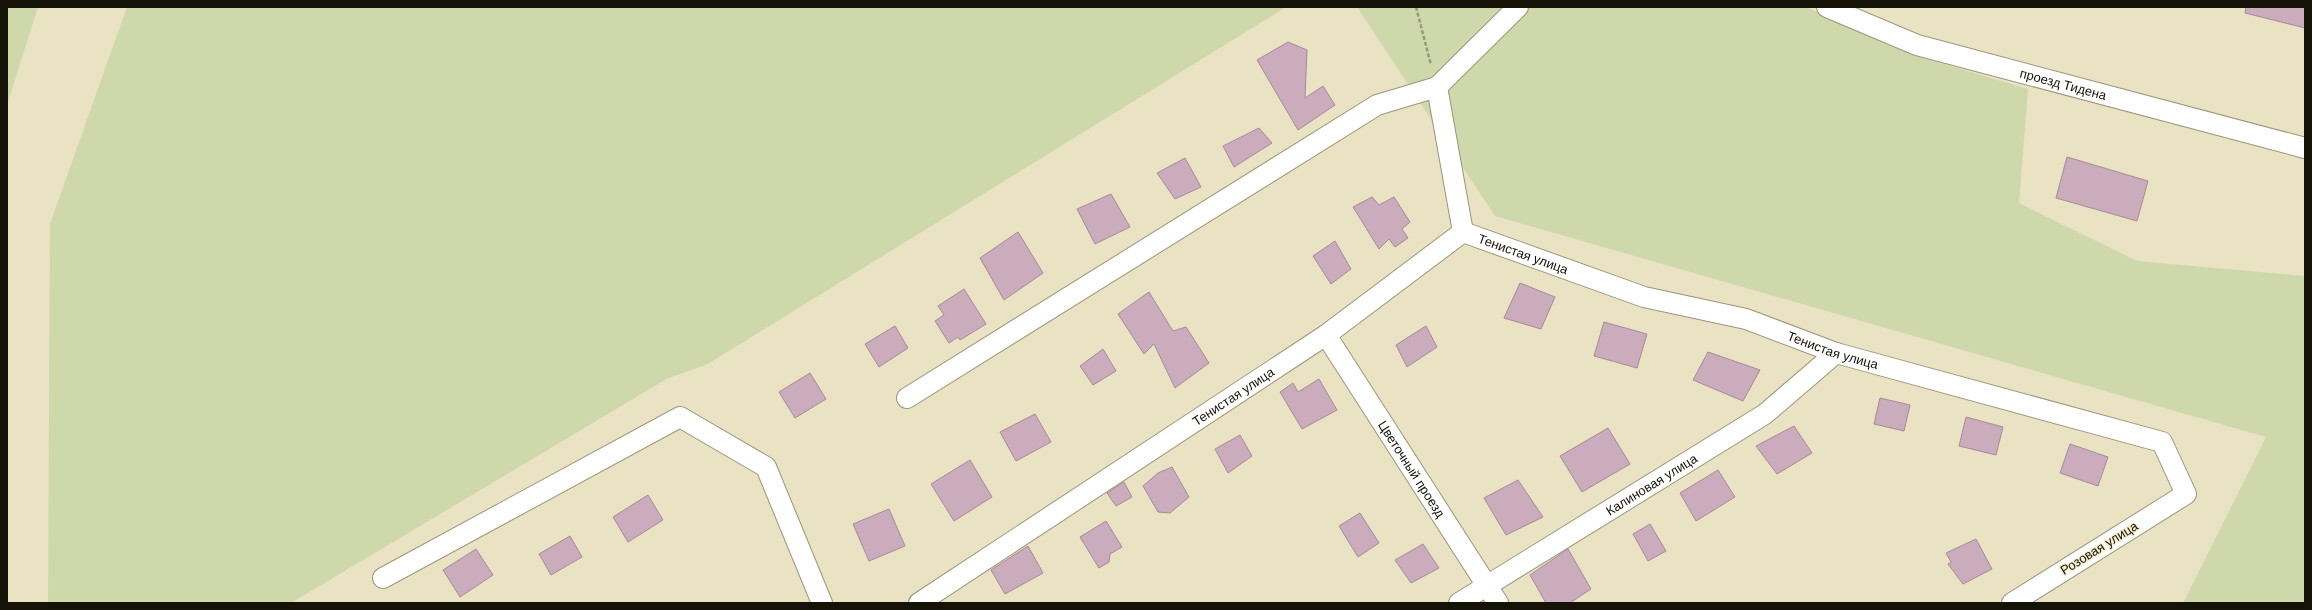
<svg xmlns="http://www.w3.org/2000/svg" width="2312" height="610" font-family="'DM Sans',sans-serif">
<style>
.green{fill:#ced8aa}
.building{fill:#caacbc;stroke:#a78a9a}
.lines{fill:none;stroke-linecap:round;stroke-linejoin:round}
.minor-casing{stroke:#9c9679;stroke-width:22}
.path{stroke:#9b967e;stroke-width:2.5;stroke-dasharray:4 2;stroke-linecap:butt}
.minor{stroke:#fff;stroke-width:20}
.labels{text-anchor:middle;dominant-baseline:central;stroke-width:3;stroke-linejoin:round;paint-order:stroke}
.street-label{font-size:13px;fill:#151207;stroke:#f6efd0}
</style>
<rect width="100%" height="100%" fill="#e9e2c3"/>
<g class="green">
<path d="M7,7H38L7,105Z"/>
<path d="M127,7H1286L706,365L668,378L291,603H48L50,224Z"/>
<path d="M1357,7H1806L1913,55L2028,89L2019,203L2137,261L2305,276V603H2183L2266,437L1495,216Z"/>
</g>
<g class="building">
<path d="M2246,7H2305V28L2245,13Z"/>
<path d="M1288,42L1307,50L1305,98L1323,86L1335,105L1298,130L1257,60Z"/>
<path d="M1259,128L1272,143L1234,167L1223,146Z"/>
<path d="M2067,157L2148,181L2137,221L2056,198Z"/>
<path d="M1185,158L1201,187L1175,199L1157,173Z"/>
<path d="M1111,194L1130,227L1095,244L1077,209Z"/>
<path d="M1372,197L1379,205L1394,197L1410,222L1402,229L1408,238L1395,247L1389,239L1379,249L1353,207Z"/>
<path d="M1018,232L1043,273L1004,300L980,258Z"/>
<path d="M1335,241L1351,269L1331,284L1313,256Z"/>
<path d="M1520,283L1555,297L1541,329L1504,318Z"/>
<path d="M964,289L986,324L960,340L958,337L949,343L935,321L944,315L938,306Z"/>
<path d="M1149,292L1173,331L1186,327L1209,363L1175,388L1154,344L1144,354L1118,314Z"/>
<path d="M1604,322L1647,334L1637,368L1594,356Z"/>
<path d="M895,326L908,348L879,367L865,344Z"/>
<path d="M1426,326L1437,347L1407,367L1396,345Z"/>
<path d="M1103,349L1116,371L1093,385L1080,366Z"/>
<path d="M1708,352L1760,370L1743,401L1693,380Z"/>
<path d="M810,373L826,399L795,418L779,392Z"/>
<path d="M1319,379L1337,410L1302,429L1280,392L1293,383L1298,392Z"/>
<path d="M1880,398L1910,405L1904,431L1874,424Z"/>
<path d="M1035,414L1051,442L1016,461L1000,432Z"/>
<path d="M1966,417L2003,427L1996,455L1959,446Z"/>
<path d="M1794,426L1812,453L1777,474L1756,446Z"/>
<path d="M1608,428L1630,464L1582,492L1560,456Z"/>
<path d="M1240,435L1252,456L1228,473L1215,449Z"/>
<path d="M2070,444L2108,457L2098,486L2060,473Z"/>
<path d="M970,460L992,497L954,521L931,484Z"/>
<path d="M1172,467L1189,497L1170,513L1158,512L1143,486L1158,473Z"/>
<path d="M1718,470L1735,497L1696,521L1680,493Z"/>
<path d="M1518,480L1543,517L1506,535L1484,498Z"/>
<path d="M1124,482L1132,497L1116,506L1107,493Z"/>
<path d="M648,495L663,520L628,542L613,517Z"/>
<path d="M889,509L905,546L869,561L853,524Z"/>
<path d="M1360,513L1379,543L1358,557L1339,526Z"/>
<path d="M1106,521L1122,547L1110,554L1109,562L1099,568L1080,537Z"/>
<path d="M1650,524L1666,551L1648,561L1633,534Z"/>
<path d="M570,536L582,557L551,575L539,554Z"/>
<path d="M1976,539L1992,569L1963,584L1948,564L1951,562L1946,553Z"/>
<path d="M1423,544L1439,568L1411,583L1395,560Z"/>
<path d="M1028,546L1043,573L1005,594L991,570Z"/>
<path d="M476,549L493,575L460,597L443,570Z"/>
<path d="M1568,549L1591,589L1570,603H1546L1530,575Z"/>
</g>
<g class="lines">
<g class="minor-casing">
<g id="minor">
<path id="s1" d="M1827,7L1917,45L2305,148"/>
<path id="s2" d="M1463,232L1644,297L1746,319L1836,353L2162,442L2186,494L2012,603"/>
<path d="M1463,232L1437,87L1518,7"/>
<path id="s3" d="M1326,335L1498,603"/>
<path d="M907,398L1377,105L1437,87"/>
<path d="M383,578L680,417L766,467L822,603"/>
<path id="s4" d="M919,603L1326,335L1463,232"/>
<path id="s5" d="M1459,603L1765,414L1836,353"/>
</g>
</g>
<path class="path" d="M1416,7L1431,65"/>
<use href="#minor" class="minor"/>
</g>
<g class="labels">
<g class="street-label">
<text stroke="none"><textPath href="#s1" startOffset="249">проезд Тидена</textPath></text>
<text stroke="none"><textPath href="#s2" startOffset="64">Тенистая улица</textPath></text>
<text stroke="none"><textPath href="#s2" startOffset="389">Тенистая улица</textPath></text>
<text stroke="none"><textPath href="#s4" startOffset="376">Тенистая улица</textPath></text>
<text stroke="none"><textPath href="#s3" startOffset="159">Цветочный проезд</textPath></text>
<text stroke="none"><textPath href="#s5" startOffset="226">Калиновая улица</textPath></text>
<text transform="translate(2099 548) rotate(-32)">Розовая улица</text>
</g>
</g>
<rect width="2312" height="610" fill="none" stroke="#151207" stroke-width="16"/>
</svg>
